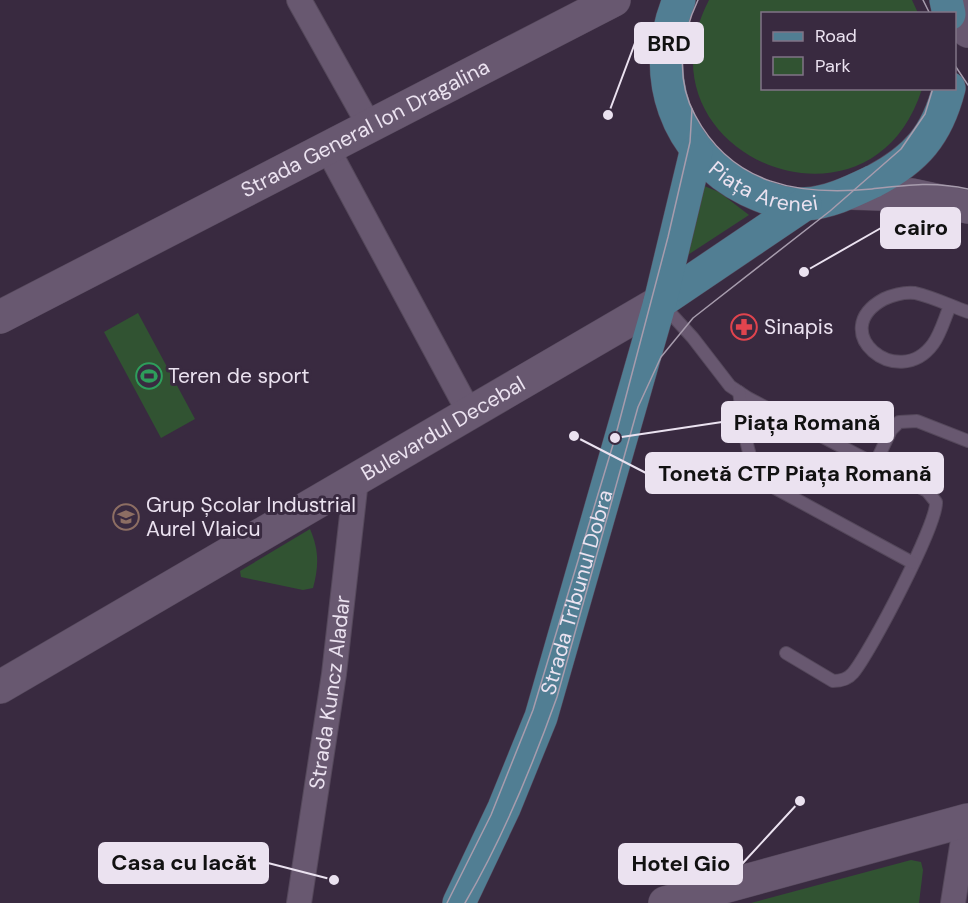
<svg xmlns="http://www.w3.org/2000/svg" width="968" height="903" font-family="'DM Sans',sans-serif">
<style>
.green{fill:#315332}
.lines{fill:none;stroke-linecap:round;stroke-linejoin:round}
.lane-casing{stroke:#55485b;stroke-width:14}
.street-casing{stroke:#55485b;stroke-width:26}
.secondary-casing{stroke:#55485b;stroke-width:34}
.primary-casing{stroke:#55485b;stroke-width:34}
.lane{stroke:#685870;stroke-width:12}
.street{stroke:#685870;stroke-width:24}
.secondary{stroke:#685870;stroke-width:33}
.primary{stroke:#517e93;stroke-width:33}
.tram{stroke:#a79cad;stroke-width:1.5}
.labels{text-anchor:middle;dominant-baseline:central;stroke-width:6;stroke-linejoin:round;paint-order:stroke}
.street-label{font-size:21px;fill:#ebe2f0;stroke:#392a40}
.poi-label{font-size:21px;fill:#ebe2f0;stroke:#392a40;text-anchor:start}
.leader{fill:none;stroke:#ebe2f0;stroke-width:2}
.callout-dot{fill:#ebe2f0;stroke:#392a40;stroke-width:2}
.callout{fill:#ebe2f0;stroke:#ebe2f0;stroke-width:2}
.callout-label{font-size:22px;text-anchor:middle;font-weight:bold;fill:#111}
</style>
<rect width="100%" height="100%" fill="#392a40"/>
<g class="green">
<path d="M709,0H912L918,13L762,14V88L922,89C870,254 629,153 709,0Z"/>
<path d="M697,183L719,192L749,215L677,262Z"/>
<path d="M138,313L195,419L161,438L104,332Z"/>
<path d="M310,529C319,550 319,566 313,588L303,590L241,577L240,571Z"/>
<path d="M911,860L921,862L923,870L919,903H751Z"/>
</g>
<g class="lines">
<g class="lane-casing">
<g id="lane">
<path d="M663,305L693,338L730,386L748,398L927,491L936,502C938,523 870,653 853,673C848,679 841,681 833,681L786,653"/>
<path d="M950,306C945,317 941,333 933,344C898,392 825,331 884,299C893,295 905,292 915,293C933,297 951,306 968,312"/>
<path d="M739,392C745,426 743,469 775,488L913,563"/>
<path d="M875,464L891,430L899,422L917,421L968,441"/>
</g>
</g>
<g class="street-casing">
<g id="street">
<path d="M299,0L369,125"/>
<path d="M327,148L469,412"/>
<path id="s1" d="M299,903L334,674L356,480"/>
<path d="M953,903L966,821"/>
</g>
</g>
<g class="secondary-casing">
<g id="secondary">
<path d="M950,0L968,31"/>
<path d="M849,193L912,195L968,207"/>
<path id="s2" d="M0,317L614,0"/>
<path id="s3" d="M0,687L660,302"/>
<path d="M665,903L968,820"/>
</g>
</g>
<g class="primary-casing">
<g id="primary">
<path id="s4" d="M679,0C648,74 675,154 748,190C765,198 785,206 805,204C829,203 853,191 874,181C916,159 937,135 949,88"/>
<path d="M946,0L949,14"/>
<path d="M660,302L805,204"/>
<path id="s5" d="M459,903L504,808L541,717L660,302L696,152"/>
</g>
</g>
<use href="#lane" class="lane"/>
<use href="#street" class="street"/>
<use href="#secondary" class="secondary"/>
<use href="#primary" class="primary"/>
<g class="tram">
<path d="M698,0C681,36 675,79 695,115C732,185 799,196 872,189C906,185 934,181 968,189"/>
<path d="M923,0L930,14"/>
<path d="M954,64L968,85"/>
<path d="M447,903L491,815L533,710L615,438L668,237L690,142L692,109"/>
<path d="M465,903C503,838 532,767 557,697L638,407L661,357L693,318L830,211L901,149L925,114L933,88"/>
</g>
</g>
<defs>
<g id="pharmacy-ring" transform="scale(1.35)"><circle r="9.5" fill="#392a40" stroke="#e0444e" stroke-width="1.5"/><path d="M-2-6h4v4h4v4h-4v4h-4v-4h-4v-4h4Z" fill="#e0444e"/></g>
<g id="stadium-ring" transform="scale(1.35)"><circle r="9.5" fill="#392a40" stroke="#2e9e5b" stroke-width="1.5"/><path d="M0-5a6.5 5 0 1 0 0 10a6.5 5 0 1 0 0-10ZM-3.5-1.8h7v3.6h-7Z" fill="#2e9e5b"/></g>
<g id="school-ring" transform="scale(1.35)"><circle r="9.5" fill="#392a40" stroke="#8d6e63" stroke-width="1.5"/><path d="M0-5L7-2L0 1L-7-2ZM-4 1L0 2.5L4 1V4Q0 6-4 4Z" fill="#8d6e63"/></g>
</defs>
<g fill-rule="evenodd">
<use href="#pharmacy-ring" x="744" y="327"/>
<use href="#stadium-ring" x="149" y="376"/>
<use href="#school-ring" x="126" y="517"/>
</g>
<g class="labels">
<g class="street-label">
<text stroke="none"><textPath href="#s2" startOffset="411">Strada General Ion Dragalina</textPath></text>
<text stroke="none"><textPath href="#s4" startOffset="238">Piața Arenei</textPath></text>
<text stroke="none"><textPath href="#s3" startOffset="513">Bulevardul Decebal</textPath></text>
<text stroke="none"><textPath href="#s5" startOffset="333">Strada Tribunul Dobra</textPath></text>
<text stroke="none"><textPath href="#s1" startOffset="213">Strada Kuncz Aladar</textPath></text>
</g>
<g class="poi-label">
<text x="764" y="327">Sinapis</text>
<text x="168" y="376">Teren de sport</text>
<text x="146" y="505">Grup Școlar Industrial<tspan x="146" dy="24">Aurel Vlaicu</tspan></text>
</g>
</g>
<path class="leader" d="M608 115L635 43M804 272L881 228M615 438L722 422M574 436L646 473M334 880L268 863M800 801L742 864"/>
<g class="callout-dot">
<circle cx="608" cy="115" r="6"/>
<circle cx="804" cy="272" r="6"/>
<circle cx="615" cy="438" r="6"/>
<circle cx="574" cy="436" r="6"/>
<circle cx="334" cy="880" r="6"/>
<circle cx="800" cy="801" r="6"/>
</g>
<g class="callout">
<rect x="635" y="23" width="68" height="40" rx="6"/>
<rect x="881" y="208" width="79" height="40" rx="6"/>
<rect x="722" y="402" width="171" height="40" rx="6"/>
<rect x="646" y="453" width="297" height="40" rx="6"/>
<rect x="99" y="843" width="169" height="40" rx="6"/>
<rect x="619" y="844" width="123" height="40" rx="6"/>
</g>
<g class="callout-label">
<text x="669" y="51">BRD</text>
<text x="921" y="235">cairo</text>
<text x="807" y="430">Piața Romană</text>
<text x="795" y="481">Tonetă CTP Piața Romană</text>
<text x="184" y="870">Casa cu lacăt</text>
<text x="681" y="871">Hotel Gio</text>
</g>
<rect x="761" y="12" width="195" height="78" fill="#392a40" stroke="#807486" stroke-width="1.5"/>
<rect x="773" y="32" width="30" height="9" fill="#517e93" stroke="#807486" stroke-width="1.5"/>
<text x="815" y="42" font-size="18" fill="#ebe2f0">Road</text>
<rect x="773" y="57" width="30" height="18" fill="#315332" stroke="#807486" stroke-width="1.5"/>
<text x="815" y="72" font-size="18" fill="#ebe2f0">Park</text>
</svg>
